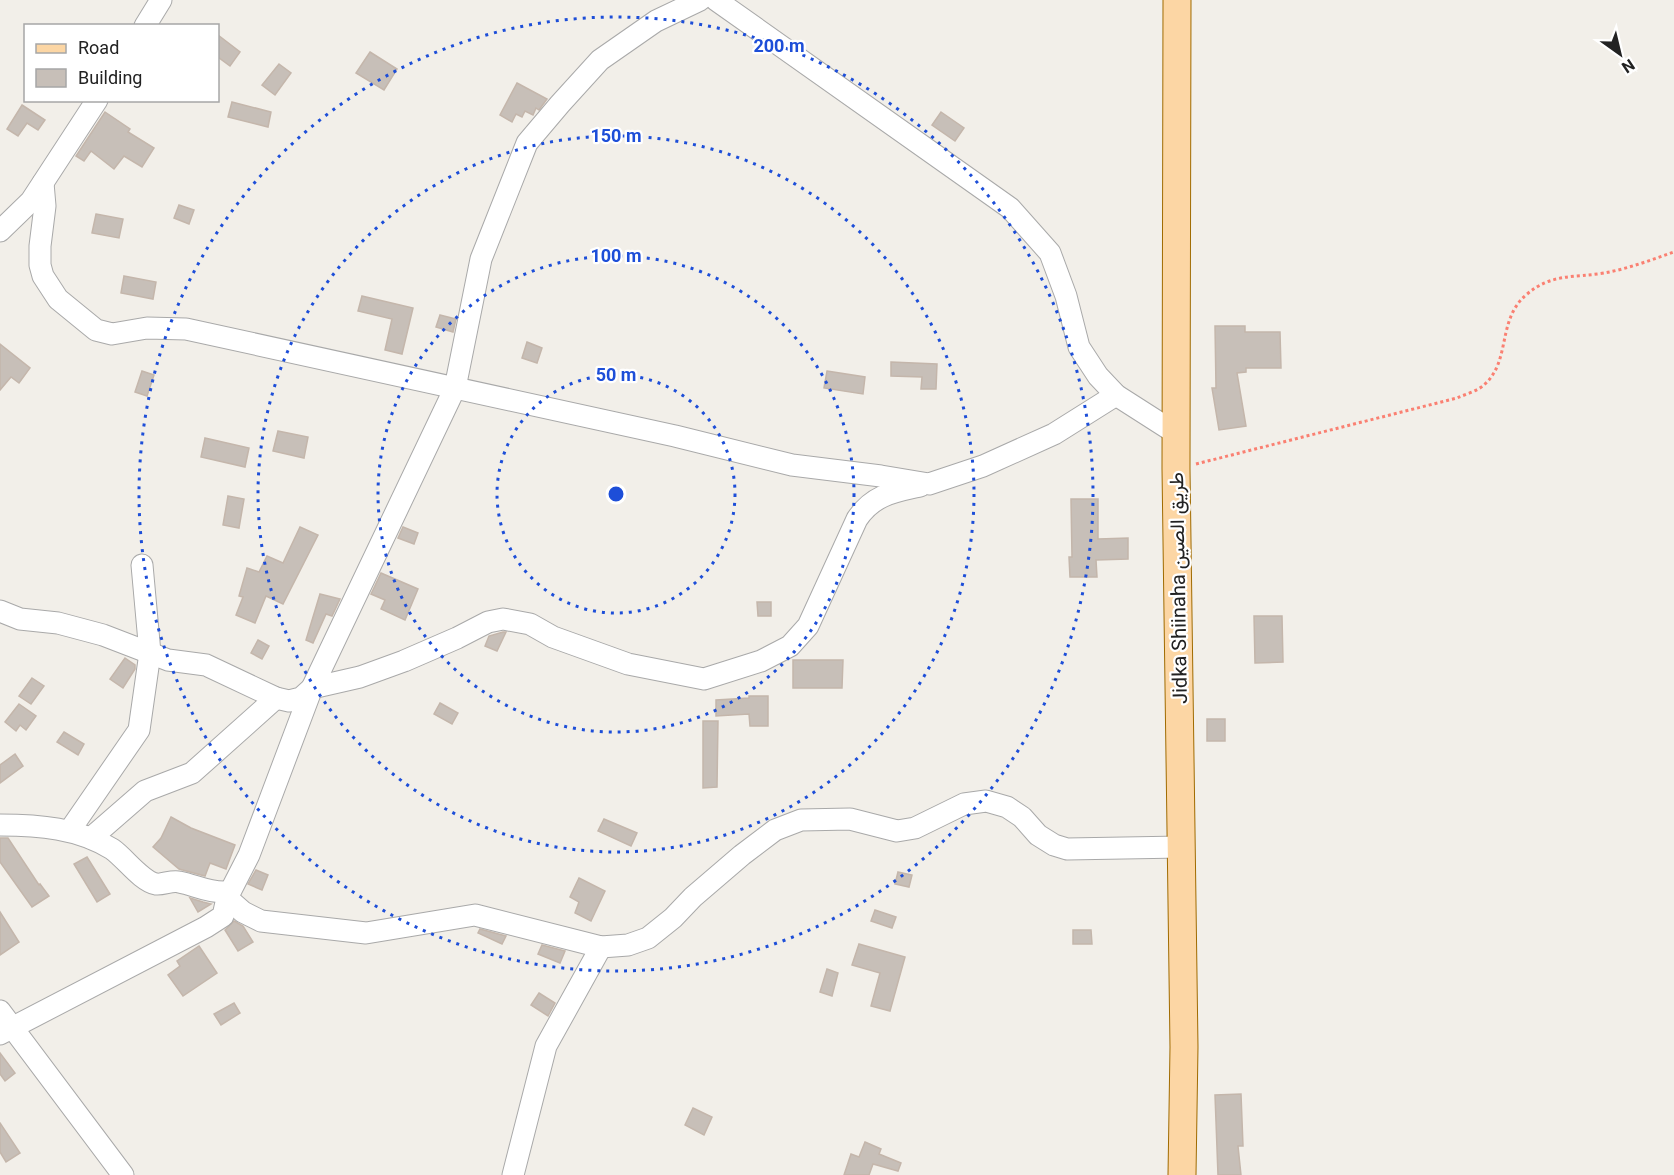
<svg xmlns="http://www.w3.org/2000/svg" width="1674" height="1175" font-family="Roboto,Vazirmatn,sans-serif">
<style>
.building{fill:#c7bfb8;stroke:#c4b6ab;stroke-width:1.5}
.lines{fill:none;stroke-linecap:round;stroke-linejoin:round}
.minor-casing{stroke:#a9a9a9;stroke-width:23}
.major-casing{stroke:#a06b00;stroke-width:29}
.path{stroke:#fa8072;stroke-width:3;stroke-dasharray:3 3;stroke-linecap:butt}
.minor{stroke:#fff;stroke-width:21}
.major{stroke:#fcd6a4;stroke-width:27}
.ring{fill:none;stroke:#1d4ed8;stroke-width:3;stroke-dasharray:3 6}
.labels{text-anchor:middle;dominant-baseline:central;stroke-width:4.5;stroke-linejoin:round;paint-order:stroke}
.street-label{font-size:20px;fill:#222;stroke:#fff}
.centre{fill:#1d4ed8;stroke:#fff;stroke-width:3}
.ring-label{font-size:18px;text-anchor:middle;font-weight:bold;fill:#1d4ed8;stroke:#fff;stroke-width:4.5;stroke-linejoin:round;paint-order:stroke}
</style>
<rect width="100%" height="100%" fill="#f2efe9"/>
<g class="building">
<path d="M218,35L240,52L230,66L218,57Z"/>
<path d="M370,52L397,69L384,90L356,73Z"/>
<path d="M279,64L291,73L275,95L262,85Z"/>
<path d="M517,83L547,99L539,110L536,108L533,115L525,111L522,117L516,114L512,122L500,115Z"/>
<path d="M232,102L271,112L268,127L228,117Z"/>
<path d="M22,105L45,120L38,130L27,123L18,136L7,129Z"/>
<path d="M105,112L130,129L128,132L154,148L142,167L124,156L114,169L91,151L84,161L76,156Z"/>
<path d="M941,112L964,128L955,141L932,125Z"/>
<path d="M179,205L194,210L189,224L174,218Z"/>
<path d="M96,214L123,219L119,238L92,233Z"/>
<path d="M124,276L156,282L153,299L121,293Z"/>
<path d="M362,296L413,308L402,354L385,350L392,319L358,311Z"/>
<path d="M440,315L456,319L453,332L436,327Z"/>
<path d="M1215,326H1245V332H1280L1281,368H1246V372L1237,373L1246,426L1219,430L1212,388H1216Z"/>
<path d="M527,342L542,348L537,363L522,358Z"/>
<path d="M0,344L30,368L19,383L11,377L0,390Z"/>
<path d="M891,362L937,364L936,389H921L922,377L891,376Z"/>
<path d="M142,371L154,375L147,396L135,392Z"/>
<path d="M827,371L865,377L863,394L824,388Z"/>
<path d="M278,431L308,437L304,458L273,451Z"/>
<path d="M205,438L249,448L245,467L201,457Z"/>
<path d="M228,496L244,499L239,528L223,525Z"/>
<path d="M1071,499H1098V539L1128,538V559L1096,560L1097,577H1070L1069,557H1072Z"/>
<path d="M300,527L318,535L283,604L266,596L255,623L236,615L243,597L239,596L247,568L259,572L267,556L283,563Z"/>
<path d="M403,527L418,533L414,544L398,538Z"/>
<path d="M381,573L418,589L405,620L381,609L385,600L371,594Z"/>
<path d="M320,594L340,599L332,616L326,614L313,643L306,640Z"/>
<path d="M757,602H771V616H758Z"/>
<path d="M1254,616H1282L1283,662L1255,663Z"/>
<path d="M503,632H506L497,651L485,646L489,636Z"/>
<path d="M258,640L269,646L262,659L251,653Z"/>
<path d="M125,658L135,665V669L123,688L110,679Z"/>
<path d="M793,660H843L842,688H793Z"/>
<path d="M32,678L44,686L31,704L19,696Z"/>
<path d="M749,696H768V726H750L749,714L716,716V700L749,698Z"/>
<path d="M440,703L458,713L452,724L434,714Z"/>
<path d="M19,704L36,716L26,730L20,725L16,731L5,722Z"/>
<rect x="1207" y="719" width="18" height="22"/>
<path d="M703,721H718L717,787L703,788Z"/>
<path d="M64,732L84,744L78,755L57,742Z"/>
<path d="M15,754L23,766L0,783V765Z"/>
<path d="M171,817L191,828L235,845L226,869L210,863L205,876L179,869L153,847L161,838Z"/>
<path d="M604,819L637,833L631,846L598,831Z"/>
<path d="M0,838H8L39,885L40,884L49,896L32,907L0,862Z"/>
<path d="M87,857L110,894L97,902L74,864Z"/>
<path d="M256,870L268,875L262,890L248,884Z"/>
<path d="M898,872L912,875L909,887L895,884Z"/>
<path d="M579,878L605,891L591,921L575,913L579,902L570,897Z"/>
<path d="M190,898L203,902L211,904L198,912Z"/>
<path d="M875,910L896,917L892,928L871,921Z"/>
<path d="M0,912L19,942L0,955Z"/>
<path d="M234,921L243,926L253,942L238,951L225,930Z"/>
<path d="M480,929L506,936L502,944L478,933Z"/>
<path d="M1073,930H1091L1092,944H1073Z"/>
<path d="M859,944L905,957L890,1011L871,1006L880,973L852,965Z"/>
<path d="M542,945L565,951L560,963L538,954Z"/>
<path d="M199,946L217,973L183,996L168,975L180,966L177,961Z"/>
<path d="M827,969L838,973L832,996L820,992Z"/>
<path d="M539,993L555,1003L548,1016L531,1005Z"/>
<path d="M234,1003L240,1013L221,1025L214,1014Z"/>
<path d="M0,1053L15,1073L5,1081L0,1074Z"/>
<path d="M1241,1094L1243,1146H1238L1241,1175H1218L1215,1095Z"/>
<path d="M693,1108L712,1117L704,1135L685,1125Z"/>
<path d="M0,1123L20,1153L6,1162L0,1152Z"/>
<path d="M865,1142L881,1149L879,1154L901,1163L898,1171L873,1164L869,1175H844L851,1154L859,1157Z"/>
</g>
<g class="lines">
<g class="minor-casing">
<g id="minor">
<path d="M716,0L1010,208L1050,253L1066,296L1079,347L1098,376L1116,395L1177,434"/>
<path d="M145,26L161,0"/>
<path d="M43,183L45,206L40,246V265L43,276L58,299L96,330L112,334L147,328L186,329L675,436L792,465L881,476L929,484L983,466L1054,434L1116,395"/>
<path d="M0,231L31,201L97,100"/>
<path d="M0,611L20,619L58,623L103,635L168,660L206,665L276,698L289,701L301,698L312,688L360,677L404,661L457,638L488,622L503,619L530,624L553,637L628,664L704,679L761,661L790,646L808,626L857,519C873,495 893,492 920,486"/>
<path d="M0,825C39,825 78,828 112,849C125,858 141,881 156,884C163,885 172,880 179,882C195,885 206,892 224,892L227,898L243,912L261,921L366,933L475,915L601,947L628,945L648,938L673,918L693,897L742,855L775,830L801,820L850,819L897,831L915,828L964,804L986,801L1007,807L1022,817L1038,835L1054,845L1067,849L1181,847"/>
<path d="M70,830L139,730L150,653L142,565"/>
<path d="M91,838L145,791L192,773L276,698"/>
<path d="M0,1011L123,1175"/>
<path d="M0,1034L206,927L223,916L227,898L249,855L312,688L455,388L481,259L527,143L560,104L600,60L656,21L700,0"/>
<path d="M513,1175L546,1046L601,947"/>
</g>
</g>
<g class="major-casing">
<path id="major" d="M1177,0L1176,469L1184,1047L1182,1175"/>
</g>
<path class="path" d="M1196,464L1457,398C1466,394 1478,391 1485,384C1511,360 1497,320 1526,295C1551,273 1574,278 1604,273C1627,269 1651,260 1674,252"/>
<use href="#minor" class="minor"/>
<use href="#major" class="major"/>
</g>
<g class="ring">
<circle cx="616" cy="494" r="119"/>
<circle cx="616" cy="494" r="238"/>
<circle cx="616" cy="494" r="358"/>
<circle cx="616" cy="494" r="477"/>
</g>
<g class="labels">
<g class="street-label">
<text transform="translate(1178 588) rotate(-91)">Jidka Shiinaha طريق الصين</text>
</g>
</g>
<circle cx="616" cy="494" r="9" class="centre"/>
<g class="ring-label">
<text x="779" y="52">200 m</text>
<text x="616" y="142">150 m</text>
<text x="616" y="262">100 m</text>
<text x="616" y="381">50 m</text>
</g>
<rect x="24" y="24" width="195" height="78" fill="#ffffff" stroke="#a7a7a7" stroke-width="1.5"/>
<rect x="36" y="44" width="30" height="9" fill="#fcd6a4" stroke="#a7a7a7" stroke-width="1.5"/>
<text x="78" y="54" font-size="18" fill="#222222">Road</text>
<rect x="36" y="69" width="30" height="18" fill="#c7bfb8" stroke="#a7a7a7" stroke-width="1.5"/>
<text x="78" y="84" font-size="18" fill="#222222">Building</text>
<g transform="translate(1620 54) rotate(146)" stroke="#ffffff" stroke-width="4.5" paint-order="stroke">
<path d="M0-4.5L10 22L0 15L-10 22Z" fill="#222222"/>
<text y="-9" font-size="16" font-weight="bold" text-anchor="middle" fill="#222222">N</text>
</g>
</svg>
